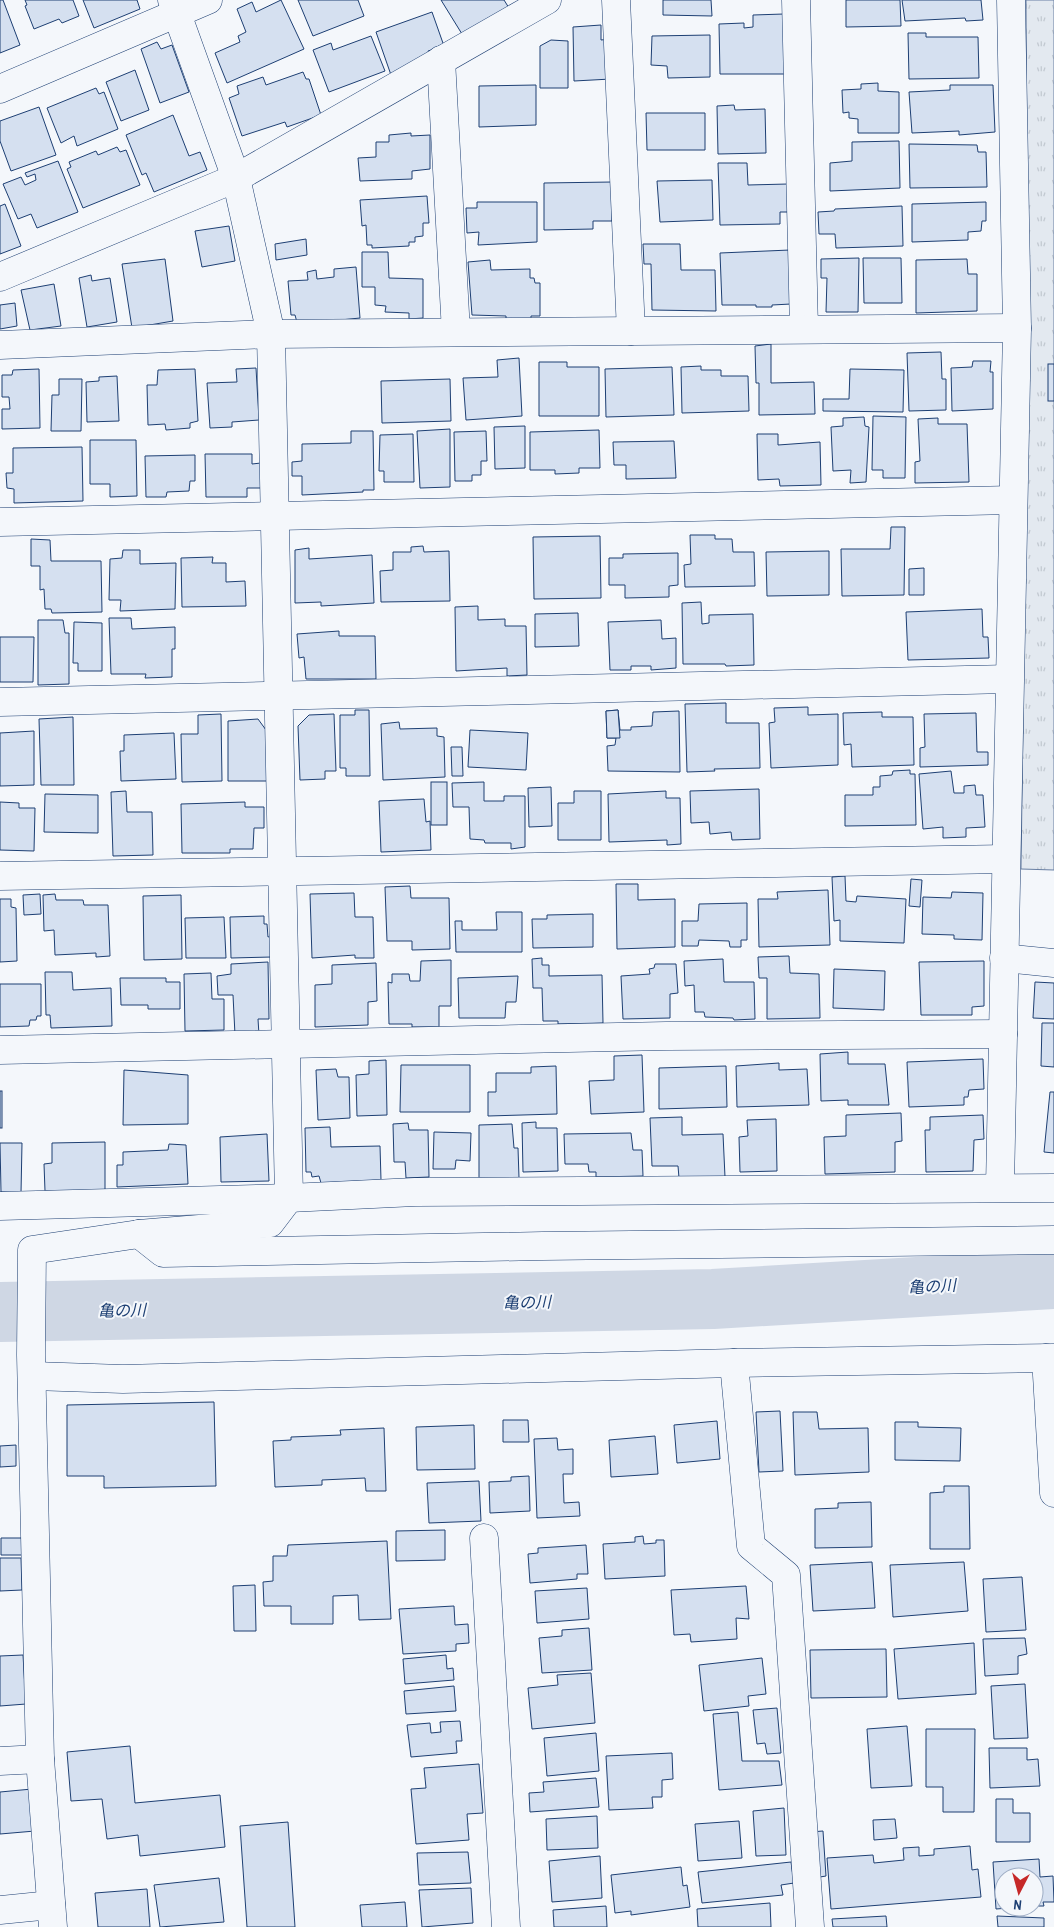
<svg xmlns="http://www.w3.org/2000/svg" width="1054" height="1927" font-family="'Archivo Narrow','Noto Sans JP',sans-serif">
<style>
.park{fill:url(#park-tufts);stroke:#687fa3}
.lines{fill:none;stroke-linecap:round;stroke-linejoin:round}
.river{stroke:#cfd7e4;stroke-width:60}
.building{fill:#d5e0f0;stroke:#1d3f73}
.minor-casing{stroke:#1d3f73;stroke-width:29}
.tertiary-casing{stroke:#1d3f73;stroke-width:29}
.minor{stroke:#f4f7fb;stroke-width:28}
.tertiary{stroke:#f4f7fb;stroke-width:28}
.labels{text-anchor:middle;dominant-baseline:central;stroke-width:4;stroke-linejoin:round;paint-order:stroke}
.water-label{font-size:16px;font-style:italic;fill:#1d3f73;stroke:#f4f7fb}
</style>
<defs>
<pattern id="park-tufts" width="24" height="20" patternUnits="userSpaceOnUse" patternTransform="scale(1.25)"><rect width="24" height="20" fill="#e3e9f0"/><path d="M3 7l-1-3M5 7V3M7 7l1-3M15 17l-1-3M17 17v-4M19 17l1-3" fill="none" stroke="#c2c9d1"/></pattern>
</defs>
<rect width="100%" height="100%" fill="#f4f7fb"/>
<path class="park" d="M1026,0H1054V870L1021,869L1028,359Z"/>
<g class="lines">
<path class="river" d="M0,1312L713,1299L1054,1279"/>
</g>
<g class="building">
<path d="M0,0H3L20,45L0,53Z"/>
<path d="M25,0H73L79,16L62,23L59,19L34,29L25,6L27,5Z"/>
<path d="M83,0H137L140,9L94,28Z"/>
<path d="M281,0L304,49L227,83L215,53L240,42L238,36L246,32L237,9L252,2L256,12Z"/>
<path d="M298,0H358L364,16L313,36Z"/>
<path d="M441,0H504L509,8L462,34Z"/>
<path d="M663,0H711L712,16L663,15Z"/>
<path d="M846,0H900L901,26L846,27Z"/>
<path d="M902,0H981L983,20L966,21L965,18L905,21Z"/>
<path d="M432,12L444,46L428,51L432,62L391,75L376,32Z"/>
<path d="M784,14L785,74H720L719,24L744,23V28L753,27V15Z"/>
<path d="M601,25V40L610,39L611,79L574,81L573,27Z"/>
<path d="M908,33H926V37H978L979,78L909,79Z"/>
<path d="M710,35V77L668,78L667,66L651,65L652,36Z"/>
<path d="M371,36L385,71L329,92L313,50L331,43L333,50Z"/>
<path d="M551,40L568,41V88H540V46Z"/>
<path d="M157,42L161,49L172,45L189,92L160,103L141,49Z"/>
<path d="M135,70L149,110L121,121L106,82Z"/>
<path d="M303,72L306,79H309L321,115L287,127L285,122L242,136L229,98L239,94L237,86L263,77L266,85Z"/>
<path d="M878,83V91L899,92V133H858V119L849,118V112L843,113L842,90L861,89V84Z"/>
<path d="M536,85V125L479,127V86Z"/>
<path d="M950,85H993L995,132L959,135V131L912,133L909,92L950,90Z"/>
<path d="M96,88L99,94L104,92L118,129L77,146L74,136L61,143L47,108Z"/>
<path d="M734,105L735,110L765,109L766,153L718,154L717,106Z"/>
<path d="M39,107L56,155L11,171L0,141V121Z"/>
<path d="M646,113H705V150H647Z"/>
<path d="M173,115L189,156L200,152L207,170L154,192L146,173L142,175L126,135Z"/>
<path d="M411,133V136L430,135V169L412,171V179L360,181L358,158L376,157V142H389V135Z"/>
<path d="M899,141L900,188L830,191V163L852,161V142Z"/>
<path d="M909,144L977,145L978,152H986L987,187L910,188Z"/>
<path d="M117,147L120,152L126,150L140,185L83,208L67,169L71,167L69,162L96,151L98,155Z"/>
<path d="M58,161L78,212L37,228L31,214L18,219L3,184L21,177L25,185L36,180L35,174L27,177L25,173Z"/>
<path d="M718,163H747L748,185L788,184V212H780V224L720,225Z"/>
<path d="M712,180L713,220L660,222L657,181Z"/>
<path d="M612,182V221H593V229L544,230V183Z"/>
<path d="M427,196L429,223H423V236L415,237V242H409V246L372,248V245H367L366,225L362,226L360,200Z"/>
<path d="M477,202H537V242L478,245L479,232L467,233L466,208H477Z"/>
<path d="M986,202V221H982L981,231L968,232V240L912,242V204Z"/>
<path d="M5,204L21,246L0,254V206Z"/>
<path d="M902,206L903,246L836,248L835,234H819L818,212L834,211L835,209Z"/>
<path d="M229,226L235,261L202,267L195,231Z"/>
<path d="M306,239L307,255L276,260L275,244Z"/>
<path d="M643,244H680L681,270H715L716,311L652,310L651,264H644Z"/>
<path d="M790,250L791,304L772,305V307H756V305H722L720,253Z"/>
<path d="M362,252H388L389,278L423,279V318L409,319V313L385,312L386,306L375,305V287H362Z"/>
<path d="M859,258L858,312H826L827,278H821V259Z"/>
<path d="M863,258H901L902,303H864Z"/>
<path d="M165,259L173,321L132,328L122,264Z"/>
<path d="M967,259L968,274H977V311L916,313V260Z"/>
<path d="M490,260L491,270L530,269V278H534L535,283H540V316H531V320L506,321V316L472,315L468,262Z"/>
<path d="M356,267L360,318L311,323L298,326L295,315H291L288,281L308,280L307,272L316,270L317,279L334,277V269Z"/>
<path d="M91,275L92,281L110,278L117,322L87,327L79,278Z"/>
<path d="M54,284L61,326L30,330L21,290Z"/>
<path d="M15,303L17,326L0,329V305Z"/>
<path d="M771,344V383L814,382L815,414L759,415V383H756L755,346Z"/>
<path d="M941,352L942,379H946V410L909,411L907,353Z"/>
<path d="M519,358L522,416L466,420L463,378L498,377L497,360Z"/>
<path d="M973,361H991L990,372H993V409L952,411L951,368L972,367Z"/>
<path d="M539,362H567V367H599V416H539Z"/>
<rect x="1048" y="364" width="6" height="37"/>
<path d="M701,366V370H721V376H748L749,411L682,413L681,367Z"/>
<path d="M672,367L674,415L606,417L605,369Z"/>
<path d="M256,368L259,420L232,422V427L210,428L207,383L237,382L236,369Z"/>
<path d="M39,369L40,428L2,429V409H10L9,397H2V375H12L13,370Z"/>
<path d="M195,369L198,421L190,423V428L166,430L165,424L148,425L147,385H157L158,370Z"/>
<path d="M850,369L904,370L903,412L823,411V399H849Z"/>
<path d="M117,376L119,421L87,422L86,382L99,381V377Z"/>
<path d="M59,379H82L81,431H51L52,395H59Z"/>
<path d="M450,379L451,421L382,423L381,381Z"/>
<path d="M873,416L906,417L905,478H883V470H872Z"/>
<path d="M864,417L865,426L869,427L866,482L850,483L851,470L833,471L831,427L843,426V418Z"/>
<path d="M938,418V424H967L969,482L915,483V462L920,461L918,419Z"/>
<path d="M525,426V468L495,469L494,427Z"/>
<path d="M450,429V487L420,488L417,431Z"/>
<path d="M599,430L600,468H579V473L555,474V470H530V432Z"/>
<path d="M351,431H373L374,490H363V492L302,495V476H292V462L302,461V444L351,443Z"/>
<path d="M486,431L487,461H481V475H472V481H455L454,432Z"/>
<path d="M413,434L414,482H384V471H379L380,435Z"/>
<path d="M757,434H778V445L820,442L821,485L780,486L779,479L758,480Z"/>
<path d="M90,440H136L137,496L110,497V484H90Z"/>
<path d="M674,441L676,478L626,479V465H614L613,442Z"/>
<path d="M82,447L83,501L14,503V489L7,488L6,473H13V448Z"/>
<path d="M205,454H252V464L261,463V488H247V497H206Z"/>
<path d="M195,455V481H190L189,491L167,492L166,497H146L145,456Z"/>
<path d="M891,527H905L904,595L842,596L841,549H890Z"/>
<path d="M690,535H715V539H732L733,552H754L755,586L685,587L684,565L691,564Z"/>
<path d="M600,536L601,598L534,599L533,537Z"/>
<path d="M31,539L50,540L51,561H101L102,612L52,613L51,609H45L44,589L40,590V566H31Z"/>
<path d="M423,546L424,552L449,551L450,601L381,602L380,571L393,570V552H411V547Z"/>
<path d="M309,548V559L372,555L374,603L321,606V602L295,603V550Z"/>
<path d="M123,550H140V564L176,563L175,609L120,611L121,600H109L110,559L122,558Z"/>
<path d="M829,551V595L767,596L766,552Z"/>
<path d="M678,553V585L669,586V597L625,598V585H609V558H623V554Z"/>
<path d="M213,557L212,563H226V582L245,581L246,606L182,607L181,558Z"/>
<path d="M924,568V595H909V569Z"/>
<path d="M701,602L702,624L709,623V615L753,614L754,665L726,666L725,664H683L682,603Z"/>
<path d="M478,606V620L505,619V626H526L527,675L507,676V668L456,671L455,607Z"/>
<path d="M982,609L983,637H988L989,658L908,660L906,612Z"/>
<path d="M578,613L579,646L535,647V614Z"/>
<path d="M109,618H131L132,629L175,627V649H172V677L145,678L146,674H111Z"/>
<path d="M38,620H63L65,633H69V684L38,685Z"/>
<path d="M661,620L662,639L676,638V668L651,670V666H631V670H610L608,622Z"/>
<path d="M74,622L102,623V671H78V663H73Z"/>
<path d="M339,631V636H375L376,679H306L304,657L299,658L297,634Z"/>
<path d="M0,637H34L33,682H0Z"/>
<path d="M726,703V723H759L760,768L714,769L715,771L687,772L685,704Z"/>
<path d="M808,707V715L838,714V765L771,768L769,723L775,722L774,708Z"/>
<path d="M355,710H369L370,776H346V768H340V715H355Z"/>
<path d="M618,710L620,730H631V727L652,726L653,712L679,711L680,772L608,771L607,746L615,745L616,738H607L606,711Z"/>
<path d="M618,710L620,738H607L606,711Z"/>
<path d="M882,712V717H913L914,765L852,767L851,744L844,745L843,713Z"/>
<path d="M976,713L977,752H988V765L920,767V748L925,747L924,714Z"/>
<path d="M221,714L222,781L182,782L181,734H198V715Z"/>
<path d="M334,714L336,771H325V779L300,780L298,726L309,715Z"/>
<path d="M73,717L74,785H41L39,719Z"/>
<path d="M258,719L266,730L267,781H228V721Z"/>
<path d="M399,722L400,729L437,728V736L444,737L445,777L383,780L381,724Z"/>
<path d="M470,730L528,733L526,770L468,767Z"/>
<path d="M34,731V785L0,786V733Z"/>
<path d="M174,733L176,779L121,781L120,751H124V735Z"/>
<path d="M451,747H462L463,776H452Z"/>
<path d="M910,770V774H915L916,825L845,826V795H873V787H880V776L892,775L893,771Z"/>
<path d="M951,771L954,793H964V786L975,785L976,795H983L985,827L966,828V837L943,838V827L923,829L919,774Z"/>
<rect x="431" y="782" width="16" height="43"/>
<path d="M484,782V801H504V796H525V847L511,849V843H485L484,840L470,839L469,807H453L452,783Z"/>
<path d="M551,787L552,826L529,827L528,788Z"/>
<path d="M759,789L760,839L732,840L731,832L710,834L709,822L691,823L690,791Z"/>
<path d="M126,791L127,812H152L153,855L113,856L111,792Z"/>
<path d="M574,791H601V840H558V803H574Z"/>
<path d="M666,791V798H680L681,844L667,845V840L609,842L608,794Z"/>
<path d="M45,794L98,795V833L44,832Z"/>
<path d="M424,799L426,822L430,821L431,850L381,852L379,801Z"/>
<path d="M0,802L19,803V808H35L34,851L0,850Z"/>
<path d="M245,802V807H264V828H254L253,849H230V853H182L181,804Z"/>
<path d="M845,876L846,901L856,902L857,896L906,899L904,943L840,941V920L834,921L832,877Z"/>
<path d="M911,879L922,880L920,907L909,906Z"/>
<path d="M616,884H638V900L675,899V947L617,949Z"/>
<path d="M410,886L411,898H449L450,949L412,950V941H387L385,887Z"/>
<path d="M828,890L830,945L759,947L758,899H778L777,892Z"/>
<path d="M952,892L983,893L982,940L954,939V935L922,934L923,897L951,898Z"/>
<path d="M354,893L355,917H373L374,958H355V955L312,958L310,894Z"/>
<path d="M40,894L41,914L24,915L23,895Z"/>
<path d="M55,894L56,900H83L84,905H108L110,956L96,957V953L55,955L54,930L44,931L43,895Z"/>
<path d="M181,895L182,959L144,960L143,896Z"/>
<path d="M0,899H11V907L16,908L17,961L0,962Z"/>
<path d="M747,903V940H741V947H730L729,941L699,940L698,946H682V921H698L699,904Z"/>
<path d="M496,912H522V952H456L455,921H462V930H497Z"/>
<path d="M593,914V947L533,948L532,919H547V915Z"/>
<path d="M264,916V924H267L268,937L272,936V957L231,958L230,917Z"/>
<path d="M224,917L226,958H186L185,918Z"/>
<path d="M789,956L790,973L819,974L820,1018L767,1019V978H759L758,957Z"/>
<path d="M542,958V965H549V976L602,975L603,1023L558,1024V1021H543L542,988H533L532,959Z"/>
<path d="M723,959L724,982H754L755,1019L734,1020L733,1018L705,1017L704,1012H695L694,985L685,986L684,961Z"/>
<path d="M451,960V1006H439V1027H412V1024H389L388,982L392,983V974H409L410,981H420L421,961Z"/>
<path d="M984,961V1006L972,1007V1015H921L919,962Z"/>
<path d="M268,962L269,1019H258L259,1035H235L233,995H218L217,976L231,974V964Z"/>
<path d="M376,963L377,1001L368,1002V1025L315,1027V985L332,984V965Z"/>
<path d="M655,964H676L678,993L670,994V1018L623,1019L621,976L650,974L649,969L654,968Z"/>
<path d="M834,969L885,971L884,1010L833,1008Z"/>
<path d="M45,972H72L73,990L111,988L112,1026L51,1028L50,1015H46Z"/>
<path d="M211,973L212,999H224V1030L185,1031L184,974Z"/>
<path d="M518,976L516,1002H506L505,1018H459L458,978Z"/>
<path d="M120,978H166V982H180V1009H148V1005H121Z"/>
<path d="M1035,982L1054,983V1019L1033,1018Z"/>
<path d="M0,984H41V1016H37L36,1020H30L29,1026L0,1027Z"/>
<path d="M1042,1023H1054V1067L1041,1066Z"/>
<path d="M848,1052V1064H885L889,1105H848V1100L821,1101L820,1054Z"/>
<path d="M642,1055L644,1112L591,1114L589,1081L614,1080V1056Z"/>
<path d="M983,1059L984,1089L969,1090L968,1097H964V1105L909,1107L907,1062Z"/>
<path d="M386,1060L387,1115L357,1116L356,1075L369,1074V1061Z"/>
<path d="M779,1063V1070L807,1069L809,1105L737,1107L736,1066Z"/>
<path d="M401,1065H470V1112H400Z"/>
<path d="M556,1066L557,1114L488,1116V1092H496V1073H531V1067Z"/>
<path d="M726,1066L727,1107L659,1109V1068Z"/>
<path d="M336,1069L338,1077H349L350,1118L318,1120L316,1070Z"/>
<path d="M124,1070L188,1075V1124L123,1125Z"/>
<rect x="0" y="1091" width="2" height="37"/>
<path d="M1050,1092H1054V1153L1044,1152Z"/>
<path d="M901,1113L902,1141L895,1142V1172L825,1174L824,1137L846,1136V1115Z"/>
<path d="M983,1115L984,1139L974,1140L973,1171L926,1172L925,1130H930V1117Z"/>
<path d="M682,1117V1135L723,1134L725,1177L679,1178L678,1166H652L650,1118Z"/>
<path d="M776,1119L777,1171L740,1172L739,1137L748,1136L747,1120Z"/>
<path d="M536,1122V1128H557L558,1171L523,1172L522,1123Z"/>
<path d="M408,1123L409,1130H428L429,1177L406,1178L405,1162H394L393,1124Z"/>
<path d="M512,1124L514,1148H518L519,1178H479V1125Z"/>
<path d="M330,1127L331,1147L380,1146L381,1180L321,1183L319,1176L312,1177L311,1172H306L305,1128Z"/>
<path d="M434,1132L471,1133L470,1161L456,1160L455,1169H433Z"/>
<path d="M631,1133L633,1150H642L643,1176L596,1177V1172H589L588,1164H565L564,1134Z"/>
<path d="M267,1134L269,1181L221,1182L220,1137Z"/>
<path d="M105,1142V1190L45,1191L44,1164L52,1163V1143Z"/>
<path d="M0,1143H22L21,1193L1,1192Z"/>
<path d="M169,1144L186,1145L188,1184L117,1187V1165H123V1152L168,1150Z"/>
<path d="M214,1402L216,1486L104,1488V1476H67V1405Z"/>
<path d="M780,1411L783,1471L759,1472L756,1412Z"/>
<path d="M793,1412H817L819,1429L868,1428L869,1472L795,1475Z"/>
<path d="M503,1420H528L529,1442H503Z"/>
<path d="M717,1421L720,1459L677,1463L674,1425Z"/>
<path d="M895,1422H918V1427L961,1428L960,1461L895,1460Z"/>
<path d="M474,1425L475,1469L417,1470L416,1427Z"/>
<path d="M384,1428L386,1491H366L365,1478L322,1480V1485L275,1487L273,1441L291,1440V1437L341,1435L340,1430Z"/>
<path d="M655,1436L658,1474L611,1477L609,1440Z"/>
<path d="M557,1438L558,1450L573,1449V1474H563L564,1503L579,1502L580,1516L537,1518L534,1439Z"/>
<path d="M16,1445V1466L0,1467V1446Z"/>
<path d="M529,1476L530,1511L490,1513L489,1482L511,1481V1477Z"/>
<path d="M479,1481L481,1521L429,1523L427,1483Z"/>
<path d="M944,1486H969L970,1549H930V1493L944,1492Z"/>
<path d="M871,1502L872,1547L815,1548V1509L838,1508V1503Z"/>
<path d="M445,1530V1560L396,1561V1531Z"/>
<path d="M643,1536L644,1544L656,1543V1540H664L665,1576L605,1579L603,1544L635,1542V1537Z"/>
<path d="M1,1538H23L24,1555H1Z"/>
<path d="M387,1541L391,1619L359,1620L358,1595L333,1596V1624H291V1606H264L263,1582L273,1581V1556H287L288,1545Z"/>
<path d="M586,1545L588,1574H577V1579L530,1583L528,1554L538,1553V1548Z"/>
<path d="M0,1558H21L22,1590L0,1591Z"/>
<path d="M872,1562L875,1608L813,1611L810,1565Z"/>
<path d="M964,1562L968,1611L893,1617L890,1565Z"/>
<path d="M1022,1577L1026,1630L986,1632L983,1579Z"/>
<path d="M255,1585L256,1631H234L233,1586Z"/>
<path d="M746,1586L749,1619L736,1618L737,1639L691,1642L690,1634L674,1635L671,1590Z"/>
<path d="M587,1588L589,1619L537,1623L535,1591Z"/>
<path d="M454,1606L455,1625L468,1624L469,1643L456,1644V1651L403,1654L399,1609Z"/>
<path d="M589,1628L592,1670L542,1673L539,1638L562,1636V1630Z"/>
<path d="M1025,1638L1027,1654L1018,1656V1674L985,1676L983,1639Z"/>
<path d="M974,1643L976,1694L898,1699L894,1649Z"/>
<path d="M886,1649L887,1697L811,1698L810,1650Z"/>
<path d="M23,1655L26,1704L0,1706V1656Z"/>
<path d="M446,1655L447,1669L453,1668L454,1680L405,1684L403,1659Z"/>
<path d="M762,1658L766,1694L748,1696L749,1706L704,1711L699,1665Z"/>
<path d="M591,1673L595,1723L532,1729L528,1688L558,1685L557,1675Z"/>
<path d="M1025,1684L1028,1738L994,1739L991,1686Z"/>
<path d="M454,1686L456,1711L406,1714L404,1691Z"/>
<path d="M777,1708L781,1753L767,1754L765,1743L757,1744L753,1710Z"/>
<path d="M738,1712L742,1761H779L782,1785L719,1790L713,1714Z"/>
<path d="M460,1721L462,1741H456L457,1753L411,1757L407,1725L430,1723L431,1733L441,1732L440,1722Z"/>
<path d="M907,1726L912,1786L871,1788L867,1729Z"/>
<path d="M926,1729H975L974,1812H943V1787H926Z"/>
<path d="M596,1733L599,1771L547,1776L544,1738Z"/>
<path d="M130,1746L135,1803L220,1795L225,1847L140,1856L138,1835L107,1839L102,1799L71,1801L67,1752Z"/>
<path d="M989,1748H1027V1760L1038,1759L1040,1786L990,1788Z"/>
<path d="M672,1753L673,1779L662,1780V1797H652L653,1808L609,1810L606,1756Z"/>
<path d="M479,1764L483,1813L467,1814L469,1840L416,1844L411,1789L426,1788L424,1768Z"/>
<path d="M596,1778L599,1807L530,1812L529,1793L544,1792L543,1782Z"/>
<path d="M32,1789L35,1831L0,1834V1792Z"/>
<path d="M996,1799H1013V1813H1030V1842H996Z"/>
<path d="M784,1808L786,1855L756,1856L753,1811Z"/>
<path d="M597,1816L598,1848L547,1850L546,1819Z"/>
<path d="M895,1819L897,1838L874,1840L873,1820Z"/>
<path d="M739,1821L742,1858L698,1861L695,1824Z"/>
<path d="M288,1822L295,1927H247L240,1826Z"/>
<path d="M823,1831L826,1876L814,1878L810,1832Z"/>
<path d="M970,1846L972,1870L978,1869L981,1897L831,1909L827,1858L873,1855L874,1863L904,1860L903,1848L919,1847V1856L934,1855V1849Z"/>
<path d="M468,1852L471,1883L419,1885L417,1853Z"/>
<path d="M600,1856L602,1898L552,1902L549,1861Z"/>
<path d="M1039,1859L1040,1877L1053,1876L1054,1902H1043L1044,1906H1034V1877H1004V1907H1023L996,1909L993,1862Z"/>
<path d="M791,1862L794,1883L781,1885L783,1895L702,1903L698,1872Z"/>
<path d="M681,1867L683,1886L687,1885L690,1907L631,1915V1911L615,1913L611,1875Z"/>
<path d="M219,1878L224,1922L160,1927L154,1885Z"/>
<path d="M471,1888L473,1923L422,1927L419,1890Z"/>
<path d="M147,1889L150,1927H98L95,1893Z"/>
<path d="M405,1902L407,1927H362L360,1905Z"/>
<path d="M770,1903L771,1927H698L697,1909Z"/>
<path d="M606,1906L607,1927H554L553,1910Z"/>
<path d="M886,1916L887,1927H833L832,1919Z"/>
<path d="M997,1916L1044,1918V1927H998Z"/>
</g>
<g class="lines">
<g class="minor-casing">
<g id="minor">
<path d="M616,0L631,331"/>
<path d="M796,0L804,329"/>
<path d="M441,60L456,332"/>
<path d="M0,89L208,0"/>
<path d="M0,277L236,178L547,0"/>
<path d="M0,345L271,334L1017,328"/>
<path d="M0,522L1013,500"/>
<path d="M0,702L1009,679"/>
<path d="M0,876L1006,859"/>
<path d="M1004,958L1054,963"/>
<path d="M0,1050L666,1036L1003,1034"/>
<path d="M1000,1187L1017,328L1011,0"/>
<path d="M0,1206L289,1198L415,1192L1054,1188"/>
<path d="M139,1234L163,1253L543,1246L1054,1240"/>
<path d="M1046,1358L1054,1493"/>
<path d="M734,1363L751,1546L786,1575L810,1927"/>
<path d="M33,1376L123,1379L734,1363L1054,1358"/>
<path d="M484,1538L506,1927"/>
<path d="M0,1910L51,1905"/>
<path d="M53,1927L40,1759L31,1355L32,1250L139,1234L270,1223L289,1198L271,334L236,178L172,0"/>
</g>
</g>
<g class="tertiary-casing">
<path id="tertiary" d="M0,1761L40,1759"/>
</g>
<use href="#minor" class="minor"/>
<use href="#tertiary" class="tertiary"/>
</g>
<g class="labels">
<g class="water-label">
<text transform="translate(932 1286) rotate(-3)">亀の川</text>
<text transform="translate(527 1302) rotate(-1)">亀の川</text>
<text transform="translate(122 1310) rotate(-1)">亀の川</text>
</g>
</g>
<g transform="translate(1019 1892) rotate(186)"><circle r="24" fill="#f4f7fb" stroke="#9eadc5"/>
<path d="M0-4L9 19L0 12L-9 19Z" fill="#c62828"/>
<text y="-8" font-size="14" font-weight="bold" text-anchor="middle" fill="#1d3f73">N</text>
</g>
</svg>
